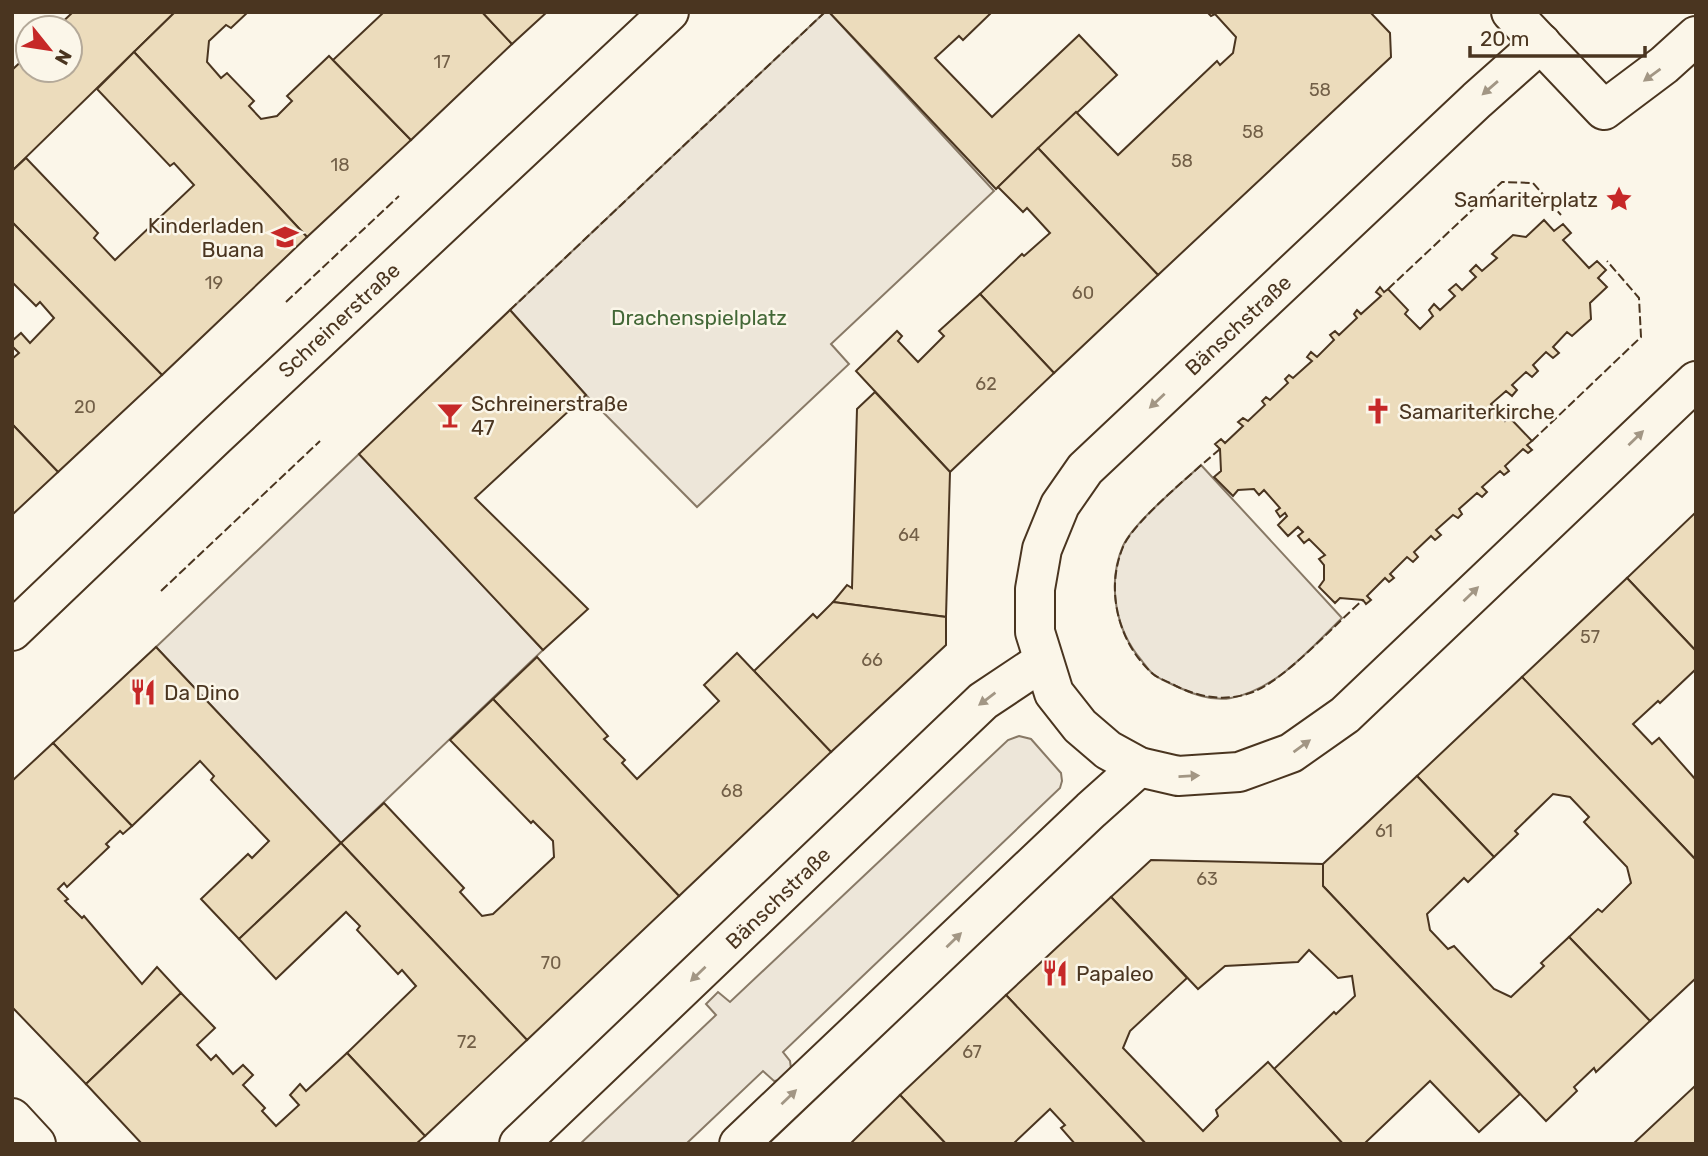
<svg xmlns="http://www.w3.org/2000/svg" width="1708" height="1156" font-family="Rubik,sans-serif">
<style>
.green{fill:#ede6d9;stroke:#887966;stroke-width:2}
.building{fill:#ecdcbc;stroke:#4a3520;stroke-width:2}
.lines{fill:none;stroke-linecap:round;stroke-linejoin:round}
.minor-casing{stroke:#4a3520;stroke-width:42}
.minor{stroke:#fbf6e9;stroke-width:38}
.fence{stroke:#4a3520;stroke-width:2;stroke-dasharray:9 3.5;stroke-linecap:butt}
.oneway{fill:#a29684}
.labels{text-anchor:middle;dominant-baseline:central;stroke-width:5;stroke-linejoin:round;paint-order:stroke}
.number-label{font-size:18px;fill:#725f47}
.poi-label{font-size:21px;fill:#4a3520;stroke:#fbf6e9;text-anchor:start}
.park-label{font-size:21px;fill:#436837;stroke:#fbf6e9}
.street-label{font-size:21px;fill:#4a3520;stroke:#fbf6e9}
</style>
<rect width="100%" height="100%" fill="#fbf6e9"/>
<g class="green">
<path d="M825,12H829L994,191L831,344L849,364L697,507L586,395L510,310Z"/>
<path d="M359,454L543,650L341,843L156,647Z"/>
<path d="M1201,465L1342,618C1310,649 1277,689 1231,698C1215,701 1195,695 1180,688C1172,684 1163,681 1156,676C1150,673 1146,666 1142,661C1115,630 1107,583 1123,546C1133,523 1181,484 1201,465Z"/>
<path d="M1019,736L1031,739L1061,773L1062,781L1060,788L783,1052L790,1061L791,1068L780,1080L774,1081L763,1071L686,1144H580L716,1015L706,1004L718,992L730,1002L1008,740Z"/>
</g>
<g class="building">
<path d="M73,12H175L12,171V70L28,55V70H70V28H56Z"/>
<path d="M175,12H248L231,28L226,25L209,41L207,62L221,78L227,73L254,101L249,106L261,119L277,116L292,101L287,96L329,56L411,140L307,237L134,52Z"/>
<path d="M384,12H482L512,44L411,140L333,60Z"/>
<path d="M482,12H547L512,44Z"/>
<path d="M829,12H992L963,40L959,36L935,58L992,117L1079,35L1117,75L996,189Z"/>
<path d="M1207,12H1370L1390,33L1391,57L1158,275L1038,148L1076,112L1118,155L1217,61L1220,65L1233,53L1236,37L1215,14L1211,16Z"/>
<path d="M134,52L307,237L162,375L12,222V171L26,158L98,233L94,238L115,260L194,185L174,163L170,166L97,89Z"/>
<path d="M1038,148L1158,275L1054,373L980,294L1022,254L1024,256L1050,233L1027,208L1023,212L998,187Z"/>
<path d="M1544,220L1554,231L1563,224L1571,233L1563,240L1589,268L1597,261L1606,270L1598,278L1607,287L1590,303L1591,319L1572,336L1567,332L1553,347L1559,353L1553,358L1546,352L1533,365L1538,371L1532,377L1526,372L1512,385L1517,390L1512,396L1506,391L1491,404L1505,421L1509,417L1532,441L1527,445L1532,450L1528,453L1523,449L1505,466L1509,471L1504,475L1500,471L1482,487L1487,492L1482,497L1477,493L1459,509L1462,514L1458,518L1453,515L1436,530L1441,535L1435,540L1431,536L1414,552L1418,557L1413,562L1407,557L1390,574L1394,578L1389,582L1385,578L1367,596L1371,600L1366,604L1363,600L1340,598L1335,603L1319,587L1324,580V565L1319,559L1325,555L1309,539L1304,543L1298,536L1303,532L1298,527L1288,536L1278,525L1287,516L1285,513L1280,517L1276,511L1280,508L1264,490L1259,495L1254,489L1238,490L1233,496L1214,477L1221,471L1220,449L1215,444L1221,439L1225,443L1243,426L1238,422L1243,418L1248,421L1265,405L1262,401L1266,397L1270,400L1288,383L1285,379L1289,375L1293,378L1312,361L1307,357L1311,352L1317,357L1334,340L1330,335L1335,331L1339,335L1357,318L1354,314L1357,310L1361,314L1381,296L1376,292L1380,287L1384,292L1388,289L1408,310L1405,314L1420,329L1433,316L1429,310L1434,304L1440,310L1455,296L1449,290L1456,284L1462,290L1476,277L1470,271L1476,265L1482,271L1497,258L1492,254L1513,235L1526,237Z"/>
<path d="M12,222L162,375L58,472L12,424V359L19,353L12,346V341L21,333L30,343L54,318L40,302L36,306L12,282Z"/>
<path d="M980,294L1054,373L950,472L856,371L897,331L902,336L898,341L918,362L944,336L939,331Z"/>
<path d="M510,310L586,395L475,498L588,609L543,650L359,454Z"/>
<path d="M875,392L950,472L946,617L833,602L847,585L852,588L857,409Z"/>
<path d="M12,424L58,472L12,515Z"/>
<path d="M1696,512V651L1627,578Z"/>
<path d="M1627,578L1696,651V669L1660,703L1658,701L1633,724L1652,744L1659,738L1696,780V860L1522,677Z"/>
<path d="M833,602L946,617V645L831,752L754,671L813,614L817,618Z"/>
<path d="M156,647L341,843L239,939L201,899L248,854L252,858L269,841L211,780L214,776L200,761L132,826L53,743Z"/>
<path d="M737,653L831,752L679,896L493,699L537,657L608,736L604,739L625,760L622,763L637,779L719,701L704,685Z"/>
<path d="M1522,677L1696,860V978L1650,1021L1569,937L1598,909L1602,912L1631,883L1627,867L1584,822L1589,817L1570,797L1553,794L1515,831L1518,834L1494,857L1417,776Z"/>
<path d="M493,699L679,896L527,1040L341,843L384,803L464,888L460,892L482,916L493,914L554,857L553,841L533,821L531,823L450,740Z"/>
<path d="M53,743L132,826L123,834L120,831L106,844L109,847L67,887L64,883L58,889L68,899L65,901L82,918L84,916L142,984L157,967L181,993L86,1084L12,1007V781Z"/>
<path d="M1417,776L1494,857L1468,882L1464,878L1427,914L1430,930L1448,949L1454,946L1494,989L1511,997L1544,966L1541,963L1569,937L1650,1021L1596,1072L1594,1068L1574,1087L1577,1091L1546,1121L1323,886V864Z"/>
<path d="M341,843L527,1040L425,1136L347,1053L416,986L402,970L398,974L357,930L360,926L346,912L276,979L239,939Z"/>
<path d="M1151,860L1323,864V886L1520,1094L1479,1132L1430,1081L1364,1144H1343L1274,1069L1334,1012L1336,1014L1355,996L1352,976L1338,978L1309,950L1298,962L1225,966L1198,989L1111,897Z"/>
<path d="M1111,897L1187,978L1130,1031L1123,1048L1203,1131L1218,1116L1216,1110L1268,1062L1343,1144H1146L1006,995Z"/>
<path d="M181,993L215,1028L197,1045L211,1060L216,1055L233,1074L243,1065L253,1075L243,1085L265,1108L262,1111L276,1126L299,1105L290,1095L300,1084L306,1091L347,1053L425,1136L416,1144H142L86,1084Z"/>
<path d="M1006,995L1146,1144H1075L1061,1128L1065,1125L1050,1109L1013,1144H946L900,1095Z"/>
<path d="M1696,1085V1144H1633Z"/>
<path d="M900,1095L946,1144H850Z"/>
</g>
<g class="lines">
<g class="minor-casing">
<g id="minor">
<path d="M1511,12L1604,110L1664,65L1696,36"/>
<path d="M1541,43L1477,100L1085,469L1060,505L1042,549L1035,589V632L1054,693L1080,726L1108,750L1139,767L1178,776L1239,772L1291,753L1345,715L1696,381"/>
<path d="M12,631L215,437L669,12"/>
<path d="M12,1118L36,1144"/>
<path d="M519,1144L983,701L1043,661"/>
<path d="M739,1144L1091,810L1139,767"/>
</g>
</g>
<use href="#minor" class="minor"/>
<g class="fence">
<path d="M1388,289L1502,182L1533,183L1561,215"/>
<path d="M286,302L399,196"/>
<path d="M510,310L825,12"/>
<path d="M1532,441L1641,337L1639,298L1607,261"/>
<path d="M1220,449C1197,469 1133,522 1123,547C1105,590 1118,643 1153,674C1159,679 1169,682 1176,686C1201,698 1227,702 1253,692C1286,679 1334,625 1363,600"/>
<path d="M161,591L320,441"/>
</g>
</g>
<defs><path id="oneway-solid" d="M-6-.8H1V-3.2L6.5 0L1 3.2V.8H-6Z" transform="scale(1.75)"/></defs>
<g class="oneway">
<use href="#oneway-solid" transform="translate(1652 75) rotate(144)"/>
<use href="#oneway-solid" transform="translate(1490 88) rotate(139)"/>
<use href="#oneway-solid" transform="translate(1157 401) rotate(137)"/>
<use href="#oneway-solid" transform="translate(1636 438) rotate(-44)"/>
<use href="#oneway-solid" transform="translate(1471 594) rotate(-44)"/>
<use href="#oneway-solid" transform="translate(987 699) rotate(143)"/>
<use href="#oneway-solid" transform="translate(1302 746) rotate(-36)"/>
<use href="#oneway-solid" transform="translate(1189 776) rotate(-3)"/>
<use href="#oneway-solid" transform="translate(954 940) rotate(-44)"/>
<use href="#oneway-solid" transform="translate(698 974) rotate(136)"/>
<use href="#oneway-solid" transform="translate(789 1097) rotate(-44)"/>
</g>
<defs>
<g id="sight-bare" transform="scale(2.1)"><path d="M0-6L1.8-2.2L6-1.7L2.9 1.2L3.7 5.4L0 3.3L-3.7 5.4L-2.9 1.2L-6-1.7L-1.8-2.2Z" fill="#c62828" stroke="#fbf6e9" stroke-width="2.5" paint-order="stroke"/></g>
<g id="school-bare" transform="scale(2.1)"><path d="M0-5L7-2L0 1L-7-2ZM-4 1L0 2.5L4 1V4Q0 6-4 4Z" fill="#c62828" stroke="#fbf6e9" stroke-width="2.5" paint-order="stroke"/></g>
<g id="church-bare" transform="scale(2.1)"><path d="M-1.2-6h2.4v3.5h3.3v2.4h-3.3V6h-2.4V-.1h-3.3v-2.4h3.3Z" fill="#c62828" stroke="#fbf6e9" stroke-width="2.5" paint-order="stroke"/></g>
<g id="bar-bare" transform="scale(2.1)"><path d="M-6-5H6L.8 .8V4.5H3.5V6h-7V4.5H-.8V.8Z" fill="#c62828" stroke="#fbf6e9" stroke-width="2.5" paint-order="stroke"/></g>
<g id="restaurant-bare" transform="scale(2.1)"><path d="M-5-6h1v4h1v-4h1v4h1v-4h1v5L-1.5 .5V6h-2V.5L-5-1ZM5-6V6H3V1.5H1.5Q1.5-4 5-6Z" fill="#c62828" stroke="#fbf6e9" stroke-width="2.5" paint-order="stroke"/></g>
</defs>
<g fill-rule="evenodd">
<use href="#sight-bare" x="1619" y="199"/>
<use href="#school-bare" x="285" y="237"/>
<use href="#church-bare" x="1378" y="411"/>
<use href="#bar-bare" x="450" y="415"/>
<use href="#restaurant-bare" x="143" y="692"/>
<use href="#restaurant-bare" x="1055" y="973"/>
</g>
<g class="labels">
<g class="number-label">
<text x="442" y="62">17</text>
<text x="1320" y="90">58</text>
<text x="1253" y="132">58</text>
<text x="1182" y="161">58</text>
<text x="340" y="165">18</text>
<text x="214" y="283">19</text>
<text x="1083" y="293">60</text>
<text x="986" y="384">62</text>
<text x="85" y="407">20</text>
<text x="909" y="535">64</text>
<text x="1590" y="637">57</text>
<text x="872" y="660">66</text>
<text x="732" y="791">68</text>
<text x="1384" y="831">61</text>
<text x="1207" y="879">63</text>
<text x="551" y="963">70</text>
<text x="467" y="1042">72</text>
<text x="972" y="1052">67</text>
</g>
<g class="poi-label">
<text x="1598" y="199" text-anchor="end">Samariterplatz</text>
<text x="264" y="225" text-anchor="end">Kinderladen<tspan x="264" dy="24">Buana</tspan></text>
<text x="471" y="403">Schreinerstraße<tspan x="471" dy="24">47</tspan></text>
<text x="1399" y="411">Samariterkirche</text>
<text x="164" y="692">Da Dino</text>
<text x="1076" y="973">Papaleo</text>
</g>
<g class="park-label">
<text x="699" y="317">Drachenspielplatz</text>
</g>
<g class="street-label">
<text transform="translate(339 320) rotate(-43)">Schreinerstraße</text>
<text transform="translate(1238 325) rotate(-43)">Bänschstraße</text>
<text transform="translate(778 898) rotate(-44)">Bänschstraße</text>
</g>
</g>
<rect width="1708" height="1156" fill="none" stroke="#4a3520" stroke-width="28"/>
<g transform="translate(49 49) rotate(120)"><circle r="33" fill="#fbf6e9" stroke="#b4a999" stroke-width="2"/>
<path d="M0-5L12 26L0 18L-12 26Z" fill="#c62828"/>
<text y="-10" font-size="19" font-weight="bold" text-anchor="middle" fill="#4a3520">N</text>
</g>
<path d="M1470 46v10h175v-10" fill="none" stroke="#4a3520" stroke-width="3.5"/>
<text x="1480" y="46" font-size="21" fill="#4a3520" stroke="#fbf6e9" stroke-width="5" paint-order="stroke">20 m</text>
</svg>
